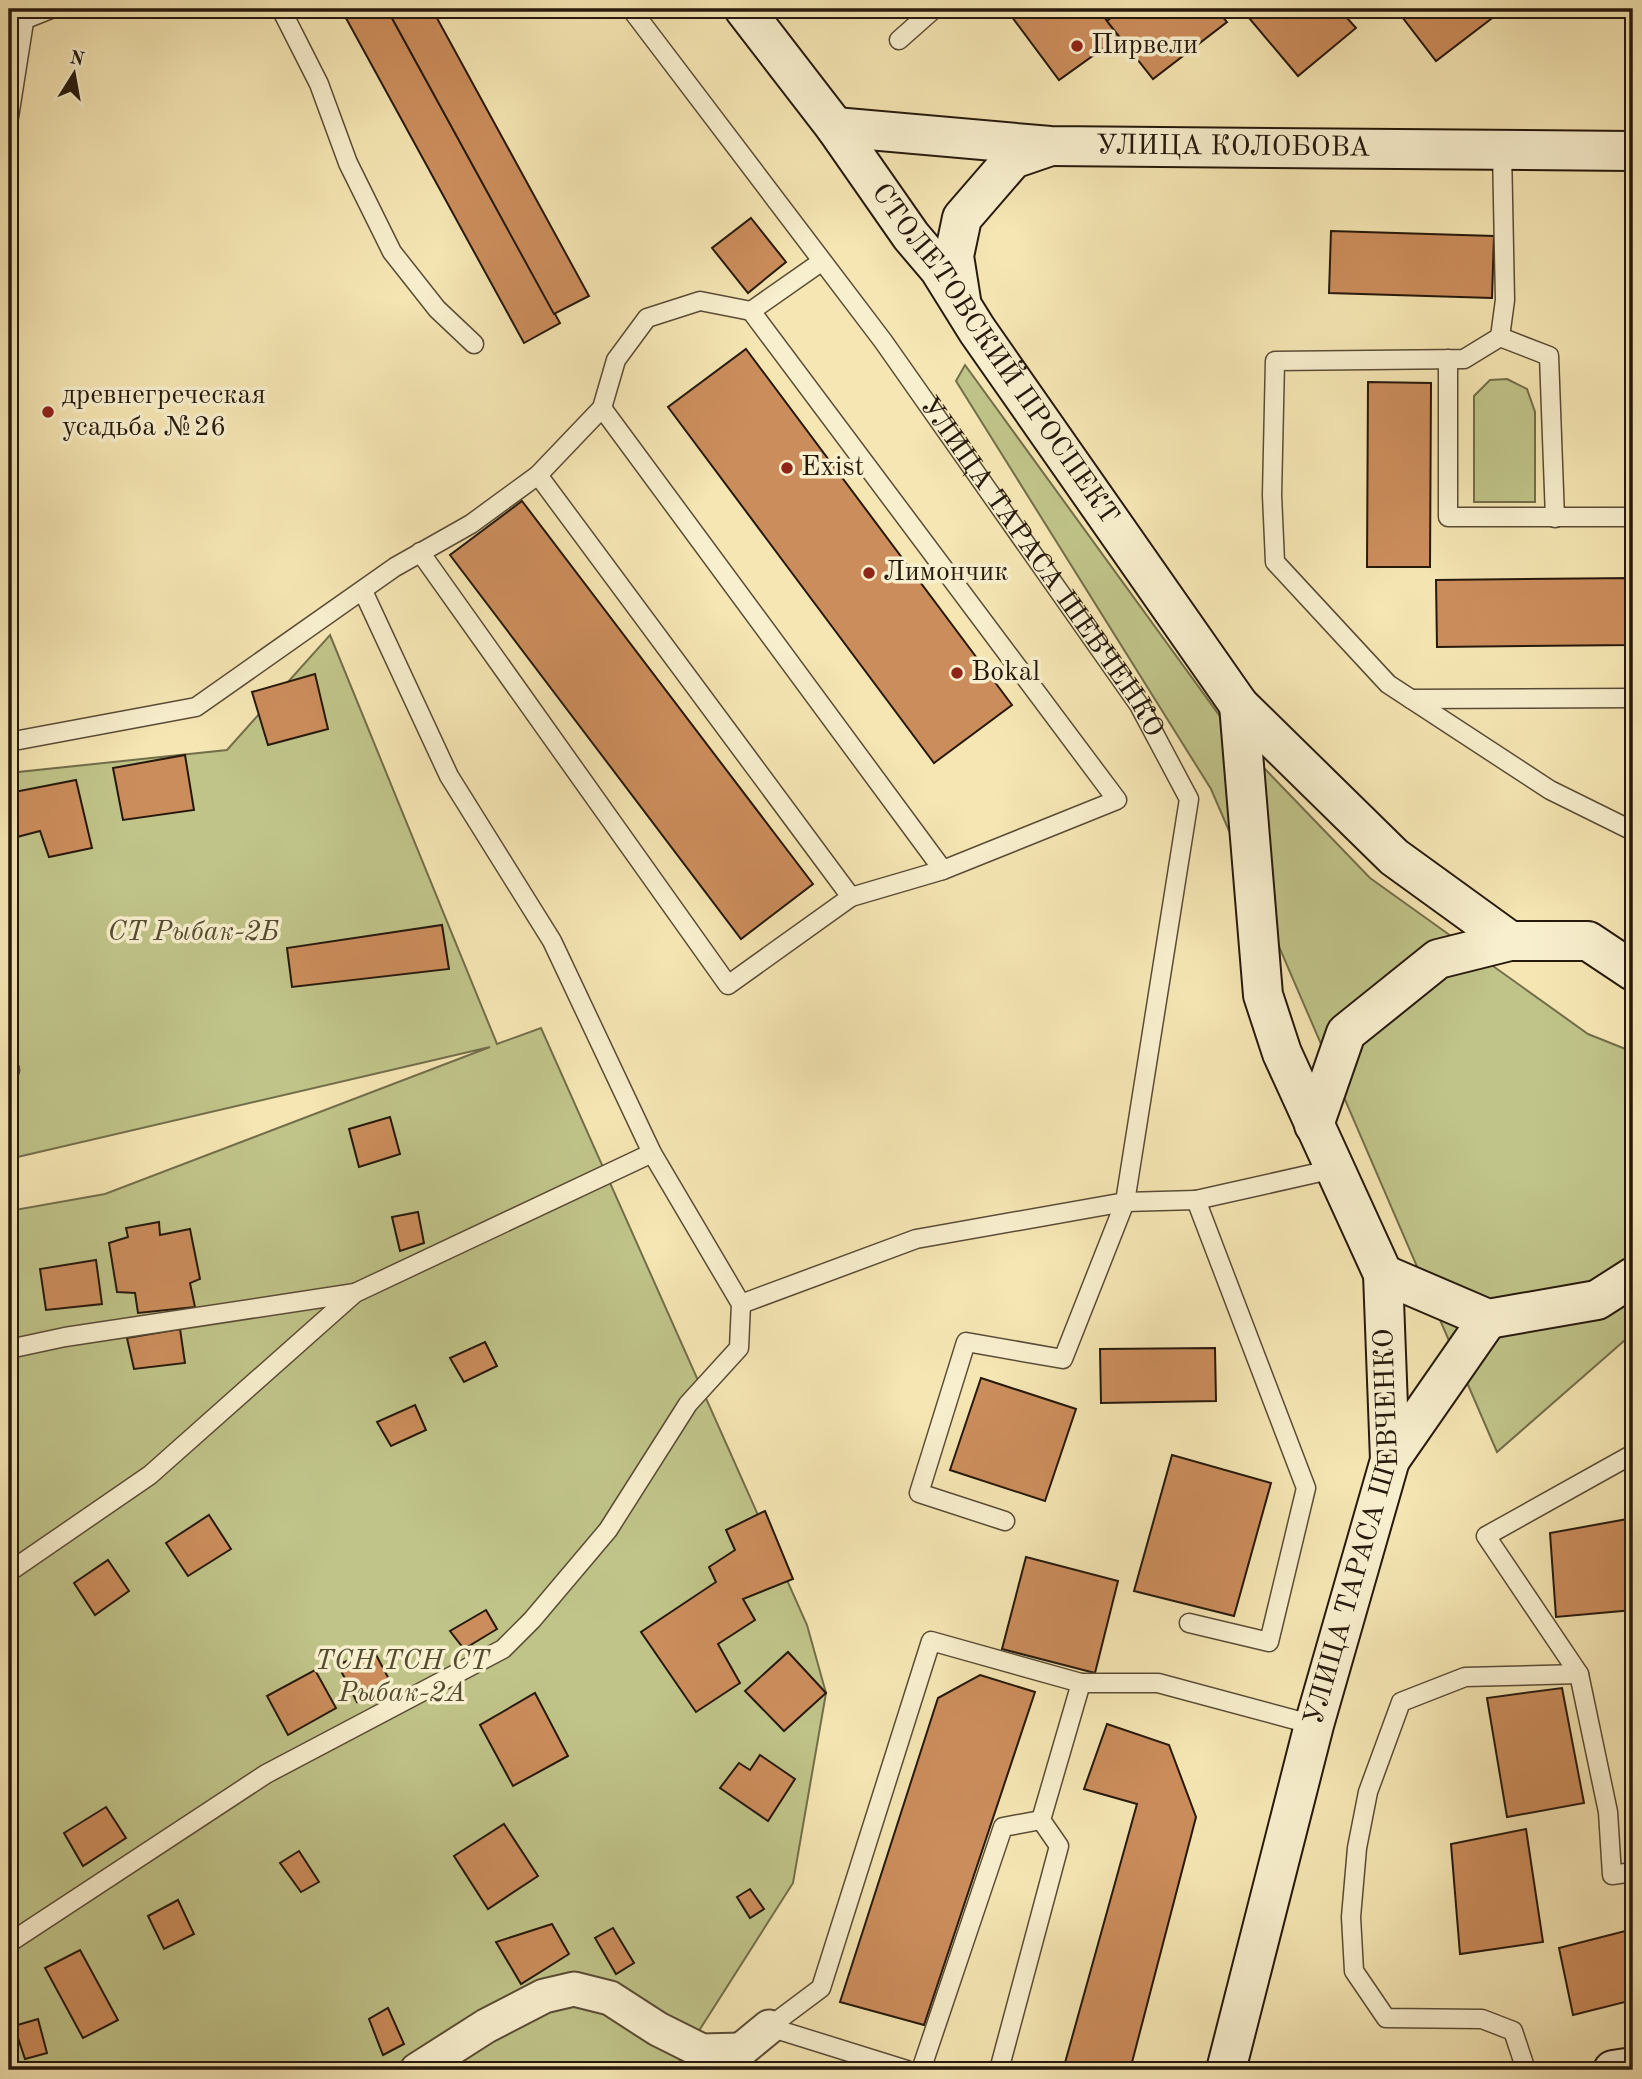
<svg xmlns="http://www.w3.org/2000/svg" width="1642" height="2079" font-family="'Old Standard TT',serif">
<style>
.green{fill:#c0c489;stroke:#736e4a;stroke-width:2}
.building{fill:#cc8d5c;stroke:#26190c;stroke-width:2}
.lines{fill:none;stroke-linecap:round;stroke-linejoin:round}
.lane-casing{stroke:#5a4c36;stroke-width:21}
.street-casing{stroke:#5a4c36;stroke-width:37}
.secondary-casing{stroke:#26190c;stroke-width:42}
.lane{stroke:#f8efce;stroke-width:18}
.street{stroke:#f8efce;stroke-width:33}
.secondary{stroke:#f8efce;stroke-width:38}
.poi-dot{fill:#8f2418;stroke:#f8efce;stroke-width:2.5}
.labels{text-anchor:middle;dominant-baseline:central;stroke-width:7;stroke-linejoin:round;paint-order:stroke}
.poi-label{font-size:28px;fill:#26190c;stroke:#f8efce;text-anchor:start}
.street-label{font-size:28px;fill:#26190c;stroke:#f8efce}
.park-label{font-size:28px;font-style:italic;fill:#544c32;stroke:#f8efce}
</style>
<rect width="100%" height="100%" fill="#f5e6b3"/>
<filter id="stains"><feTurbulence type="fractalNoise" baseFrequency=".00286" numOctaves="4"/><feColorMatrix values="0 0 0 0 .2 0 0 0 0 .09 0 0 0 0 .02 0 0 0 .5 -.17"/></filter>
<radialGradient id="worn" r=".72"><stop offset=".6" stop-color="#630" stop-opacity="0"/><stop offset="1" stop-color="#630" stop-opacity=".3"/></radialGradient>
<g class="green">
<path d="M965,365L1238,741L1370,878L1588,1034L1633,1052V1333L1497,1452L1211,789L956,381Z"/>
<path d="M1507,379L1527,389L1535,412V502H1474V396L1490,380Z"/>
<path d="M330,635L497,1044L541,1028L807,1625L826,1693L793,1883L674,2070H9V1211L105,1194L490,1047L9,1159V773L227,750Z"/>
</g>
<g class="building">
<path d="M341,9H387L560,323L524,343Z"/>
<path d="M387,9H432L589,296L554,314Z"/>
<path d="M1006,9H1098L1119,37L1059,80Z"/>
<path d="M1122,9H1216L1227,22L1153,79L1107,21Z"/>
<path d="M1247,9H1339L1356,28L1298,76L1244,12Z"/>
<path d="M1396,9H1504L1436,61Z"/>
<path d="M751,218L786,262L748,293L712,248Z"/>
<path d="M1331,231L1494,236L1492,298L1329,293Z"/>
<path d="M1633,293V479H1632Z"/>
<path d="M746,349L1012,705L934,763L668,407Z"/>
<path d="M1368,382L1431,383L1430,567H1367Z"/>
<path d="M522,501L813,884L741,939L450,555Z"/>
<path d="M1633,578V645L1437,647L1436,580Z"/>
<path d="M315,674L328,729L268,745L252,692Z"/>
<path d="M185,755L194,810L123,820L113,768Z"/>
<path d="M76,780L92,848L49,857L40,831L17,837L9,806V793Z"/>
<path d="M442,925L449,969L292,987L287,948Z"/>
<path d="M390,1117L400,1154L359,1167L349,1129Z"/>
<path d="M418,1212L424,1243L400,1251L392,1217Z"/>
<path d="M159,1222L160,1235L190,1229L200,1279L190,1283L195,1307L138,1313L135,1293L117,1292L109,1243L128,1237L126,1228Z"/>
<path d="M96,1260L102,1304L46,1310L40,1269Z"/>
<path d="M180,1329L185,1363L134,1369L127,1338Z"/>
<path d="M485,1342L497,1366L464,1382L450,1358Z"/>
<path d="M1215,1348L1216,1401L1101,1403L1100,1349Z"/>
<path d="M981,1378L1076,1409L1045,1501L950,1470Z"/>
<path d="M415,1405L426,1430L391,1446L377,1422Z"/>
<path d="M1172,1455L1271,1483L1234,1616L1134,1591Z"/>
<path d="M765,1511L793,1579L743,1599L755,1620L718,1644L740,1683L696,1712L641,1632L716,1582L709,1567L735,1550L726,1530Z"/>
<path d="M209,1515L231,1549L188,1576L166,1543Z"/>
<path d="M1633,1518V1610L1556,1617L1550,1533Z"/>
<path d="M1026,1557L1118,1581L1095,1673L1002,1649Z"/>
<path d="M108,1560L129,1591L95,1615L74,1583Z"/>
<path d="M486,1610L497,1629L464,1649L450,1631Z"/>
<path d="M373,1649L391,1683L357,1702L338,1665Z"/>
<path d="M788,1652L826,1693L784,1731L745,1691Z"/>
<path d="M315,1670L336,1708L288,1735L267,1696Z"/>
<path d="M980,1675L1035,1692L924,2025L840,2002L938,1698Z"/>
<path d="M1562,1688L1584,1803L1507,1817L1487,1698Z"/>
<path d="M535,1693L568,1756L513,1786L480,1725Z"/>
<path d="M1107,1724L1169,1745L1196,1817L1130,2070H1063L1137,1804L1084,1789Z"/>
<path d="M760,1755L795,1779L768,1821L720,1788L739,1763L750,1770Z"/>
<path d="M106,1807L126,1838L83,1866L64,1833Z"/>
<path d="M504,1824L538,1876L488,1909L454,1856Z"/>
<path d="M1526,1829L1543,1942L1460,1954L1451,1844Z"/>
<path d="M299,1851L319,1882L301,1892L280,1863Z"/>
<path d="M750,1889L764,1909L750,1918L737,1897Z"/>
<path d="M178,1900L194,1934L164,1949L148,1916Z"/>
<path d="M552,1924L569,1954L521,1984L496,1942Z"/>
<path d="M613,1928L634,1963L616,1974L595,1938Z"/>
<path d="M1633,1929V2000L1573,2015L1559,1948Z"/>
<path d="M80,1950L118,2020L83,2038L45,1968Z"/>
<path d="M388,2008L404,2044L383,2055L369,2019Z"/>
<path d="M38,2019L47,2053L25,2059L14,2026Z"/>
</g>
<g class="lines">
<g class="lane-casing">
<g id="lane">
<path d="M281,9L319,84L348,163L392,252L437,309L474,344"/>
<path id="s1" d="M631,9L883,341L1139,705L1189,799L1125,1202L1063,1359L966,1342L919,1493L1005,1521"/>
<path d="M26,19L51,9"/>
<path d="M899,40L934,9"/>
<path d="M9,117L26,9"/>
<path d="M1502,150L1505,300L1500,337L1464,359L1275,361L1272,495L1275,562L1388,684L1550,790L1633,831"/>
<path d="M1500,337L1549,356L1555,518"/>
<path d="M1448,359V517H1633"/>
<path d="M602,408L943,870L1117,800L751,311"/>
<path d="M420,552L728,985L851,897L538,475"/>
<path d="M1411,699L1633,698"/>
<path d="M19,740L196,707L395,567L471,524L538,475L602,408L616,360L647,318L700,301L751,311L821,262"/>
<path d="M851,897L943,870"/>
<path d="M9,1070H10"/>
<path d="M741,1304L916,1239L1125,1202L1196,1200"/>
<path d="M9,1349L65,1337L355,1293"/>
<path d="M9,1572L150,1475L355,1293L652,1153"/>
<path d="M1189,1623L1269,1642L1306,1488L1196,1200L1334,1169"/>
<path d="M1579,1674L1486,1536L1633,1454"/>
<path d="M9,1943L266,1774L503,1649L532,1620L608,1530L688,1404L739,1348L741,1304L652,1153L552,941L449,776L363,591"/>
<path d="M769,2027L821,1988L931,1641L1081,1683H1158L1314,1725"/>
<path d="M769,2027L907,2070"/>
<path d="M921,2070L1003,1827L1041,1820"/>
<path d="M999,2070L1059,1846L1041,1820L1081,1683"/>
<path d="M1526,2070L1513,2031L1482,2019L1386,2018L1354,1971L1351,1917L1357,1848L1368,1792L1401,1702L1465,1677L1579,1674L1608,1812L1612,1875L1633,1872"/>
</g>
</g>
<g class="street-casing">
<g id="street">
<path d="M729,2068L741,2050L769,2027"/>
<path d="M417,2070L486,2026L544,1996L574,1989L610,1998L658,2029L702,2051L741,2050"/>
</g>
</g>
<g class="secondary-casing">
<g id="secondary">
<path id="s2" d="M744,9L835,127L911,236L939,269L977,330L1239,705L1394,857L1510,941"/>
<path id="s3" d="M835,127L1050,146L1633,151"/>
<path d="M961,300L954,256L962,218L1013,159L1048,147"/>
<path d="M1314,1125L1346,1033L1438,959L1510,941H1588L1633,971"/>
<path d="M1383,1274L1488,1319L1597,1300L1633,1277"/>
<path d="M1390,1460L1488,1319"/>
<path id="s4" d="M1226,2070L1314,1725L1390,1460L1383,1274L1282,1053L1263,995L1239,705"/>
<path d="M1613,2070L1633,2067"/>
</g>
</g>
<use href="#lane" class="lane"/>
<use href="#street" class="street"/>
<use href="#secondary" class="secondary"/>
</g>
<g class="poi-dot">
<circle cx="1077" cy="46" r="7"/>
<circle cx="48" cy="412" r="7"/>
<circle cx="787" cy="468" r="7"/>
<circle cx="869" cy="573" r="7"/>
<circle cx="957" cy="673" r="7"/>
</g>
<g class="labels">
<g class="poi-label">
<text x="1091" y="46">Пирвели</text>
<text x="62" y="396">древнегреческая<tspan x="62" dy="32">усадьба №26</tspan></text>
<text x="801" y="468">Exist</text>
<text x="883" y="573">Лимончик</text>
<text x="971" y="673">Bokal</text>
</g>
<g class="street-label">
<text stroke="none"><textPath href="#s3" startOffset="399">УЛИЦА КОЛОБОВА</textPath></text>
<text stroke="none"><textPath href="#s2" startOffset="427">СТОЛЕТОВСКИЙ ПРОСПЕКТ</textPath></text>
<text stroke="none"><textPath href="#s1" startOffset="693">УЛИЦА ТАРАСА ШЕВЧЕНКО</textPath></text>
<text stroke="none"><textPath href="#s4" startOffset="560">УЛИЦА ТАРАСА ШЕВЧЕНКО</textPath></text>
</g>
<g class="park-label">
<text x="193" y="933">СТ Рыбак-2Б</text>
<text x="402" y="1662">ТСН ТСН СТ<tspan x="402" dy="32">Рыбак-2А</tspan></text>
</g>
</g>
<rect width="1642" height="2079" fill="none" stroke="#f5e6b3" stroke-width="35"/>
<rect x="10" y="10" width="1621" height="2058" fill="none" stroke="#26190c" stroke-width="3.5"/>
<rect x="18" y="18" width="1607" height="2044" fill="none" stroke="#26190c" stroke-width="2"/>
<g transform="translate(74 74) rotate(11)" stroke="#f8efce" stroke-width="5" paint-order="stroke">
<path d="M0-5L12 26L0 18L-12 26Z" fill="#26190c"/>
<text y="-10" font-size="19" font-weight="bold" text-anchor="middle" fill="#26190c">N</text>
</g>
<rect width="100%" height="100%" filter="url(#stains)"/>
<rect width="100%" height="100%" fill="url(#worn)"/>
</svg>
